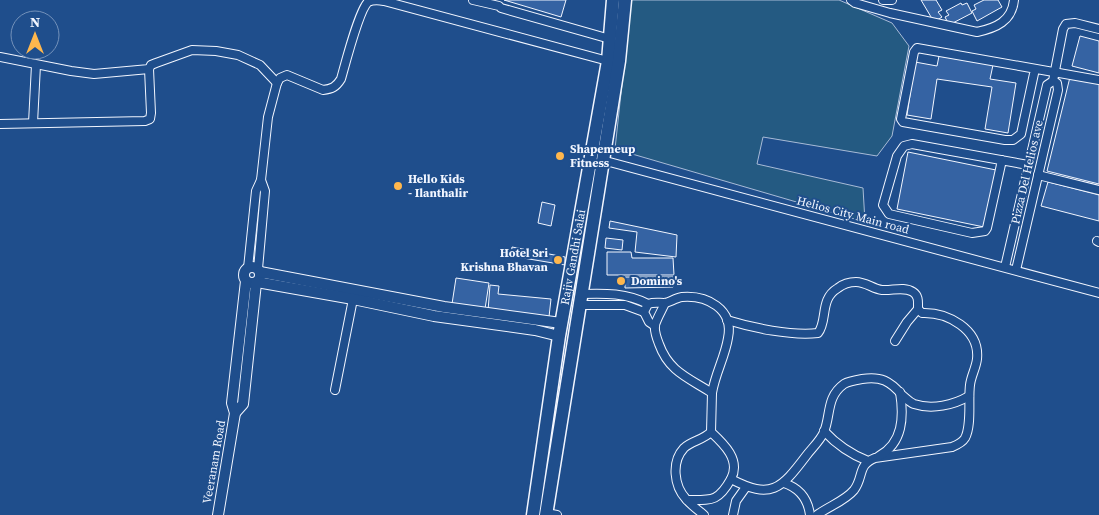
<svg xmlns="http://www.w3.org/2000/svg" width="1099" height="515" font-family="'Source Serif 4',serif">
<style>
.green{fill:#245a82;stroke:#a8bbd7}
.building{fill:#3563a3;stroke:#f2f6ff}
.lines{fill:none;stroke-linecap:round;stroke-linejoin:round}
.minor-casing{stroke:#f2f6ff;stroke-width:10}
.tertiary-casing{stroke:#f2f6ff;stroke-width:12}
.primary-casing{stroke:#f2f6ff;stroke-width:15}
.minor{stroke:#1f4e8c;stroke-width:8}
.tertiary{stroke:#1f4e8c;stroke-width:10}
.primary{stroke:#1f4e8c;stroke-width:12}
.poi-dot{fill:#ffb74d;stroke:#1f4e8c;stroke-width:2}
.labels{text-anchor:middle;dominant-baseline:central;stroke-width:4;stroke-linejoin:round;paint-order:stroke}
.poi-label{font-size:12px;font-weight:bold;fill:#f2f6ff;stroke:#1f4e8c;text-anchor:start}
.street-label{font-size:12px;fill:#f2f6ff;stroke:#1f4e8c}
</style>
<rect width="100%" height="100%" fill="#1f4e8c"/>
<path class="green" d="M631,0H839L892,23L909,46L892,136L877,156L763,137L757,164L863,188L865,222L615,149Z"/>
<g class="building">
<path d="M504,0H566L561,17Z"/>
<path d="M921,0H936L942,10L938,12L942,17L934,22Z"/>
<path d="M984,0H998L1002,7L977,21L972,11L976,9L974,5Z"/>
<path d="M961,3L962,5L967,3L972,13L949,25L945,17L949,15L946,11Z"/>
<path d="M1080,36L1099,41V73L1072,66Z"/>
<path d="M939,56L993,65L990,79L1016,83L1008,133L985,129L992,87L937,79L931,119L907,115L915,62L937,66Z"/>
<path d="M1070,77L1099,84V184L1047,171Z"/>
<path d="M908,152L996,170L984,227L897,209Z"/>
<path d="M1048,182L1099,195V221L1041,206Z"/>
<path d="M542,202L555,205L551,226L538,223Z"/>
<path d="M610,221L677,235L676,257L635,252L637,232L609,228Z"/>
<path d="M606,238L623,240L622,250L605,248Z"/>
<path d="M512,247L565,257V265L511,256Z"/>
<path d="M607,252H631L632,258H673L674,275H607Z"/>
<path d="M625,277H673V287L625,288Z"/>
<path d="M456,278L489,283L485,309L452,304Z"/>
<path d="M490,285L499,286L498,294L551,299L549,317L488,311Z"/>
</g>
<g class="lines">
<g class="minor-casing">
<g id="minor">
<path d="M473,0L499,6L501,8L610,39"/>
<path d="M851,0L855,3L890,13L977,32C996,28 1012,21 1014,0"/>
<path d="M883,0H892"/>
<path d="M0,57L71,71L94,74L149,69L151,65L156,63L192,50L216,51L238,55L260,65L277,83"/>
<path d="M1035,69L1021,134L1013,140H1005L903,122L901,119L914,52L917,48L1099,80"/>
<path d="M33,123L36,65"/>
<path d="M0,124L145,121L150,119L151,113L149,69"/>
<path d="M602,160L1099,293"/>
<path d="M1002,160L987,228L985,231L972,233L889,214L883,205L897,156L904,146L912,144L1028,165"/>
<path d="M1038,175L1099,190"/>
<path d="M1097,241L1099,242"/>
<path d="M1005,267L1047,85L1053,81L1063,29L1066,24L1075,23L1099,29"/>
<path d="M248,268L256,191L261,180L268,117L277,83L280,78L287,75L323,90C332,89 336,87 341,79C345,65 359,10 368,2C372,0 379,0 384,1L608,61"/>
<path d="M258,269L265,191L261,180"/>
<path d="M1016,270L1058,90L1057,83L1053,81"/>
<path d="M581,294C605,293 627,293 648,304"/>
<path d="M665,303C662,310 657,318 655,325C654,331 657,339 659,344C669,372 689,378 712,393L711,432C703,440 691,441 684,448C671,462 674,486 686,499C691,505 698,510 704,515"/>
<path d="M580,305H625L644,312"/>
<path d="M727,320C753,328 791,336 818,333C828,321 819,299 838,288C843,284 850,282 856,282C866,282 873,289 882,290C892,291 904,286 913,292C919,296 918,302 918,309L922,313C947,312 980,329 977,359C976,368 971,376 970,385C968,400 972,425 965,438C962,443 957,445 952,447L875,458C857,465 864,477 854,490C845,501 829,506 817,515"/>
<path d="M655,326L649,322L644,312L648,304C654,302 658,303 664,303C669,303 675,298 682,297C707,295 734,309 728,338C725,357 715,374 712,393"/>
<path d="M895,341L907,322L918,309"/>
<path d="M335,390L353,299"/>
<path d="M824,431C837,445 850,454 868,461"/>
<path d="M711,432C724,444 741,460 731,479C771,500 781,489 806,456C812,448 820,441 824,432C831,415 826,397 844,384C849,381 856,380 862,379C881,376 890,381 902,395C906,398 909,402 914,404C932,410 954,405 969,396"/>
<path d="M879,456C903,443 904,417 900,392"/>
<path d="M784,483C799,488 808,499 810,515"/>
<path d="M687,500C712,500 718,502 731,479"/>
<path d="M546,513L557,515"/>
<path d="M733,515L736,501L746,487"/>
</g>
</g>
<g class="tertiary-casing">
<g id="tertiary">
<circle cx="252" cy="275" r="8"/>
<path d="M260,272L444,307L561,323"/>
<path d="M257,282L353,299L434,316L535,330L559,336"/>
<path d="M235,413L243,404L256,283"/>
<path d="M218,515L235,413L232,403L246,281"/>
</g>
</g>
<g class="primary-casing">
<g id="primary">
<path id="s1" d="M533,515L559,336L608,61L613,0"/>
<path d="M546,515L619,61L625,0"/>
</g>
</g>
<use href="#minor" class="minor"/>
<use href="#tertiary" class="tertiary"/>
<use href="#primary" class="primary"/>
</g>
<g class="poi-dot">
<circle cx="560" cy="156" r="5"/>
<circle cx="398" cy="186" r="5"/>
<circle cx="558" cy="260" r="5"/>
<circle cx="621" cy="281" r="5"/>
</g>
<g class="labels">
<g class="poi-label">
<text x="570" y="149">Shapemeup<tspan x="570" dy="14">Fitness</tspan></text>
<text x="408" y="179">Hello Kids<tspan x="408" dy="14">- Ilanthalir</tspan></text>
<text x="548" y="253" text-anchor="end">Hotel Sri<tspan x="548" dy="14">Krishna Bhavan</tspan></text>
<text x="631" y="281">Domino's</text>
</g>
<g class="street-label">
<text transform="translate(1027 172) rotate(-77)">Pizza Del Helios ave</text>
<text transform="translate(853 215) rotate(15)">Helios City Main road</text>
<text stroke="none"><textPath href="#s1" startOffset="261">Rajiv Gandhi Salai</textPath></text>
<text transform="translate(214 462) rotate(-80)">Veeranam Road</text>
</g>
</g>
<g transform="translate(35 35)"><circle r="24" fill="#1f4e8c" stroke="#7391ba"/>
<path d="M0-4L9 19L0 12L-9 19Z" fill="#ffb74d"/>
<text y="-8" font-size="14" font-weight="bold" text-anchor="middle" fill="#f2f6ff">N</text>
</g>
</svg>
